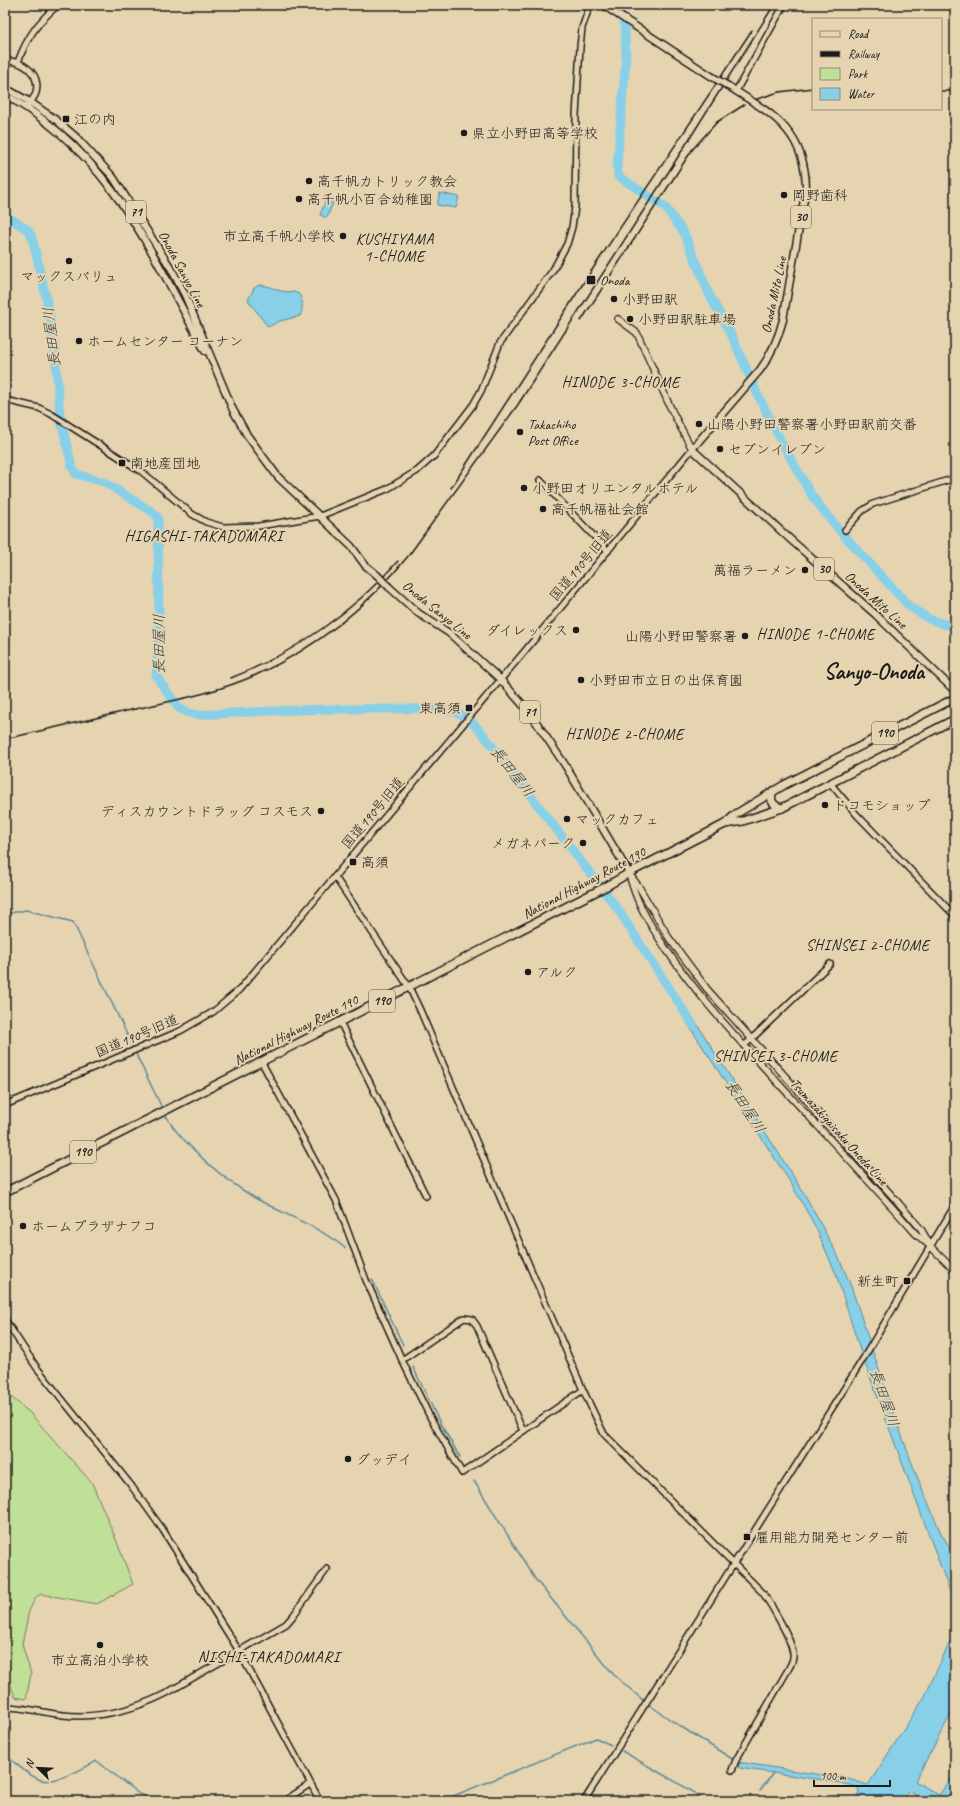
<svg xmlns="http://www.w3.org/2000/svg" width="960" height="1806" font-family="Caveat,'Klee One',sans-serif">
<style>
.green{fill:#c0df97;stroke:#6e7e5a}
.water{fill:#87d0e8;stroke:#5c8896}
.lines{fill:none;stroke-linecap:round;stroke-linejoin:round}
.stream{stroke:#5c8896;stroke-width:1.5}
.river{stroke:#87d0e8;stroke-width:9}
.tertiary-casing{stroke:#1c1c1c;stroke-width:8}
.secondary-casing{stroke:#1c1c1c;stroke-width:8}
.primary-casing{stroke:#1c1c1c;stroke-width:9}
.trunk-casing{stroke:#1c1c1c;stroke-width:10}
.tertiary{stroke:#e6d4b1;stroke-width:5}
.secondary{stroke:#e6d4b1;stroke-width:5.5}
.primary{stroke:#e6d4b1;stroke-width:6}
.trunk{stroke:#e6d4b1;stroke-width:7}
.rail{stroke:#1c1c1c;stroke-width:1.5}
.primary-bridge-casing{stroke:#1c1c1c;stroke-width:9;stroke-linecap:butt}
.primary-bridge{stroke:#e6d4b1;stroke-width:6}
.poi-dot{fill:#1c1c1c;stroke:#e6d4b1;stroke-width:1.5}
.labels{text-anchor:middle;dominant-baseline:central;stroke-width:4;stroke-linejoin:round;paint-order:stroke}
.shield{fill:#e6d4b1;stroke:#595349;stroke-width:1}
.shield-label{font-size:13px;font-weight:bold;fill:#1c1c1c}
.poi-label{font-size:14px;fill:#1c1c1c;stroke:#e6d4b1;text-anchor:start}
.street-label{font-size:14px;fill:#1c1c1c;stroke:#e6d4b1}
.neighbourhood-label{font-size:15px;letter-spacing:1px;fill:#1c1c1c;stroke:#e6d4b1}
.water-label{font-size:15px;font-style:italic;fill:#314045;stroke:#e6d4b1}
.quarter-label{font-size:16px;letter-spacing:1px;fill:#1c1c1c;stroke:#e6d4b1}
.town-label{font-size:22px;font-weight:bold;fill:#1c1c1c;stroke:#e6d4b1}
</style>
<rect width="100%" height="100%" fill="#e6d4b1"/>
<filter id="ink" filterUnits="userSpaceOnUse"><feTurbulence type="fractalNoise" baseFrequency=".025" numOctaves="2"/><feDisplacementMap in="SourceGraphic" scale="8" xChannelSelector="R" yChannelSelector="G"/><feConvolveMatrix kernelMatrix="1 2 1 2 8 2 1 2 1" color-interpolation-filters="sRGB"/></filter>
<g filter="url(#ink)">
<path class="green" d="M5,1392L30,1413L92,1483L115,1537L133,1584L97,1604L41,1594L36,1597L29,1611L22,1644L31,1674L26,1699L15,1697L5,1670Z"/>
<g class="water">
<path d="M440,193L459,197L456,208L437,205Z"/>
<path d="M327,197L334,200L327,218L320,215Z"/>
<path d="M259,285C267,285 273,288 281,291C286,292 292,291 297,293C304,296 303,310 300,316L280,321L268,327L248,300L254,288Z"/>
<path d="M690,1013L805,1195L839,1258L851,1286L892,1409L916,1474L941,1533L955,1556V1605L860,1350L836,1274L815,1226L792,1185L684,1018Z"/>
<path d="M955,1606V1707L915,1781L939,1795L955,1773V1801H925L909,1791L903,1801H857L859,1791L857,1787L836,1782L739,1768L738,1762L848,1779L868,1785L924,1698L955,1631Z"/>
</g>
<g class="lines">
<g class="stream">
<path d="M5,914L26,910L73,922L134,1049"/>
<path d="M135,1052L163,1110"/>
<path d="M165,1113C171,1127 182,1138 193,1149C211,1168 232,1184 255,1198C285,1215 318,1226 345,1248"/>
<path d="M372,1279L403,1345"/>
<path d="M413,1367L440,1423L460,1457"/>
<path d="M474,1481L535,1579L614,1675L645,1702"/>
<path d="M648,1704L672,1721L740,1764"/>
<path d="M622,1751L695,1793L704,1801"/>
<path d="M5,1755C16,1763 28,1776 41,1780C56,1784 84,1768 97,1761L139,1794L154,1800H188L234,1797L258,1801"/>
<path d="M760,1791L773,1773"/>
<path d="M441,1801L596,1738L611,1745"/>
<path d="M752,1801L755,1798"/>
</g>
<g class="river">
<path d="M619,5L625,28L626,59L617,166L618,176L665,207L684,233L710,296L731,334L756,391L783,445L812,496L839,530L909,606L927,618L955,628"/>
<path d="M5,215L28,230L32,237L50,314L56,362L60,416L72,467L76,474L104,482L154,513L158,518L159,630L156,674L160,682L179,708L189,713L199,715C263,711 327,708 390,709C411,709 434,707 454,712C466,715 475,725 483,734L617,908L693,1025"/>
</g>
<g class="tertiary-casing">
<g id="tertiary">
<path d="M5,61C22,60 41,73 36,93C34,98 30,103 27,107"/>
<path d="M18,62C27,37 38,22 58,5"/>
<path d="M736,91L784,5"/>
<path d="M5,400L39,408L51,414L141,471L192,514L206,522L223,527L259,526L320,516L387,489L417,471L434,456L473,405L481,391L500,343L553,270L567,244L572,227L575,207L576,116L580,47L582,28L590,5"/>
<path d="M540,480L608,551"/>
<path d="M845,530L862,511L873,504L955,478"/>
<path d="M830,783L857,815L955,916"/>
<path d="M335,877L409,987L420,1010L535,1279L583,1390L604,1434L763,1593C772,1606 791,1638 793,1653C794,1659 792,1663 789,1668L736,1760L732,1770"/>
<path d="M340,1022L426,1196"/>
<path d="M744,1046L830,964"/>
<path d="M261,1061L336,1200L366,1280L402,1360L430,1417L462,1473L583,1390"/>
<path d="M5,1105L180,1031L213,1012L239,990L524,652L692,449"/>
<path d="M5,1320L37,1368L130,1484L163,1530L239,1651L320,1801"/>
<path d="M402,1360L464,1318L472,1319L477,1326L523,1431"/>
<path d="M5,1707C25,1707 44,1713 63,1715C99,1719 133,1710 165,1694L286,1624L293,1616L327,1569"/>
<path d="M284,1801L310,1784"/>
<path d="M584,1801L863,1359L955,1205"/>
</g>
</g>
<g class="secondary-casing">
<g id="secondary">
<path d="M618,319L637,333L672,411L692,449"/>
<path d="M629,873C635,901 650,925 666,949C699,998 739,1040 779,1084C825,1134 871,1183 916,1234L931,1247L955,1271"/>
<path d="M630,875L639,887L669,938L707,989L895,1199L921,1229L929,1243"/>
</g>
</g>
<g class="primary-casing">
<g id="primary">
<path d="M603,5L711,76"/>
<path d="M728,86C772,114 805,130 806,188L783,320C778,339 771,355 760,370L692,449L791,540L875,614L955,691"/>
<path d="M5,88L30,102L56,120L76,137L113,177L172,270L185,295L233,410L247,435L278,477L351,546L365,565L377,575"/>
<path d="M5,95C110,152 151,252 205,351"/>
<path d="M389,587L418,613L449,633L500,679L530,713L565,765L629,873"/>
</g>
</g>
<g class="trunk-casing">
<g id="trunk">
<path d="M773,791C769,800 773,806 782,808"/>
<path d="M725,824L743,821L782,808L955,719"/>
<path d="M5,1192L607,886L629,873L725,824L736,814L784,785L955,698"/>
</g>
</g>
<use href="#tertiary" class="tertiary"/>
<use href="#secondary" class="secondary"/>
<use href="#primary" class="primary"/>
<use href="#trunk" class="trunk"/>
<g class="rail">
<path d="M941,91H955"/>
<path d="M757,99L779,92L813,88"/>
<path d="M581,321L692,150L717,122L744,105"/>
<path d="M451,488L588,276L752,30"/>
<path d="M231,678C294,653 353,612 398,561"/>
<path d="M5,739C48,729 92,719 135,709C177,700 219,692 258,674C317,647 368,606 409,555L517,406L671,168L774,5"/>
</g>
<g class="primary-bridge-casing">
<g id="primary-bridge">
<path d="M711,76L728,86"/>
<path d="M377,575L389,587"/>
</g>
</g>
<use href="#primary-bridge" class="primary-bridge"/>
</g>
</g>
<g class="poi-dot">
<rect x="62" y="115" width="8" height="8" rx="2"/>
<circle cx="464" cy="133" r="4"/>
<circle cx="309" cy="181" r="4"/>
<circle cx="784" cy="195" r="4"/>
<circle cx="299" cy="199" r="4"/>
<circle cx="343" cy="236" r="4"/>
<circle cx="69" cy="261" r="4"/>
<rect x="586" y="275" width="10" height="10" rx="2"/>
<circle cx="614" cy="299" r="4"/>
<circle cx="630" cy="319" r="4"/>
<circle cx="79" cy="341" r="4"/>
<circle cx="699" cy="424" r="4"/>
<circle cx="520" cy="432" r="4"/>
<circle cx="720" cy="449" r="4"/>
<rect x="118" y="459" width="8" height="8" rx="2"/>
<circle cx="524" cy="488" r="4"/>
<circle cx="543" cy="509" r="4"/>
<circle cx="805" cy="570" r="4"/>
<circle cx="576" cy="630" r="4"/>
<circle cx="745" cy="636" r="4"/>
<circle cx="581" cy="680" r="4"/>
<rect x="465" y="704" width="8" height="8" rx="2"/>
<circle cx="825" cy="805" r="4"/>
<circle cx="321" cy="811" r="4"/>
<circle cx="567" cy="819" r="4"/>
<circle cx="583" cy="843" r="4"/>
<rect x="349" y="858" width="8" height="8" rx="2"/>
<circle cx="528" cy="972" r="4"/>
<circle cx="23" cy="1226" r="4"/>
<rect x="903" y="1277" width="8" height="8" rx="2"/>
<circle cx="348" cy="1459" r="4"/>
<rect x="743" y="1533" width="8" height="8" rx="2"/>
<circle cx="100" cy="1645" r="4"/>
</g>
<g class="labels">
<g class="shield">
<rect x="126" y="201" width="20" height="22" rx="3"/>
<rect x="791" y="206" width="20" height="22" rx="3"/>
<rect x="814" y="558" width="20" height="22" rx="3"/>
<rect x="520" y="701" width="20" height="22" rx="3"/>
<rect x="872" y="722" width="26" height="22" rx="3"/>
<rect x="369" y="990" width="26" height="22" rx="3"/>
<rect x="70" y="1141" width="26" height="22" rx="3"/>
</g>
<g class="shield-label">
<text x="136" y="212">71</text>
<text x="801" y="217">30</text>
<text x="824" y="569">30</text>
<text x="530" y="712">71</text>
<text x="885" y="733">190</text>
<text x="382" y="1001">190</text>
<text x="83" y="1152">190</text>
</g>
<g class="poi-label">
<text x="74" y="119">江の内</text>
<text x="472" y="133">県立小野田高等学校</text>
<text x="317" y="181">高千帆カトリック教会</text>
<text x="792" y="195">岡野歯科</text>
<text x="307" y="199">高千帆小百合幼稚園</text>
<text x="335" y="236" text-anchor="end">市立高千帆小学校</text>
<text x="69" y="276" text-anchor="middle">マックスバリュ</text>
<text x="600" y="280">Onoda</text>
<text x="622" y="299">小野田駅</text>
<text x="638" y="319">小野田駅駐車場</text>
<text x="87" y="341">ホームセンター コーナン</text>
<text x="528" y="424">Takachiho<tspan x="528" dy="16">Post Office</tspan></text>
<text x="707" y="424">山陽小野田警察署小野田駅前交番</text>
<text x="728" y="449">セブンイレブン</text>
<text x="130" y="463">南地産団地</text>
<text x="532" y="488">小野田オリエンタルホテル</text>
<text x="551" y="509">高千帆福祉会館</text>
<text x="797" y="570" text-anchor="end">萬福ラーメン</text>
<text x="568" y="630" text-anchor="end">ダイレックス</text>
<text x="737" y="636" text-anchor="end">山陽小野田警察署</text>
<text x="589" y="680">小野田市立日の出保育園</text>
<text x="461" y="708" text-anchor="end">東高須</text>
<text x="833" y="805">ドコモショップ</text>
<text x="313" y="811" text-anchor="end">ディスカウントドラッグ コスモス</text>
<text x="575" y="819">マックカフェ</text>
<text x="575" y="843" text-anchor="end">メガネパーク</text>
<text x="361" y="862">高須</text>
<text x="536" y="972">アルク</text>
<text x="31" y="1226">ホームプラザナフコ</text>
<text x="899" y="1281" text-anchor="end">新生町</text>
<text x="356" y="1459">グッデイ</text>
<text x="755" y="1537">雇用能力開発センター前</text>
<text x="100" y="1660" text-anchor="middle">市立高泊小学校</text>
</g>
<g class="street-label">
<text transform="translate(182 269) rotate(62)">Onoda Sanyo Line</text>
<text transform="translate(774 295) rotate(-78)">Onoda Mito Line</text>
<text transform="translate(581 565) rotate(-50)">国道190号旧道</text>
<text transform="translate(876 600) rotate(42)">Onoda Mito Line</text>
<text transform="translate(437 610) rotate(39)">Onoda Sanyo Line</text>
<text transform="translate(373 813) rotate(-50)">国道190号旧道</text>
<text transform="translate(584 883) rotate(-28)">National Highway Route 190</text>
<text transform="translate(296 1030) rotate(-27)">National Highway Route 190</text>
<text transform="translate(137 1036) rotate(-23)">国道190号旧道</text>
<text transform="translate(839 1132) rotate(48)">Tsumazakigaisaku Onoda Line</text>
</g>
<g class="neighbourhood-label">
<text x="395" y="239">KUSHIYAMA<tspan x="395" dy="17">1-CHOME</tspan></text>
<text x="621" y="382">HINODE 3-CHOME</text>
<text x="816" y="634">HINODE 1-CHOME</text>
<text x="625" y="734">HINODE 2-CHOME</text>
<text x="868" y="945">SHINSEI 2-CHOME</text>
<text x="776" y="1056">SHINSEI 3-CHOME</text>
</g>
<g class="water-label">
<text transform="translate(52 337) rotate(-97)">長田屋川</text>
<text transform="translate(159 644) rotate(-90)">長田屋川</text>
<text transform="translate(512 772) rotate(52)">長田屋川</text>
<text transform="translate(745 1107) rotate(57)">長田屋川</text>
<text transform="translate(884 1398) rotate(71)">長田屋川</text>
</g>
<g class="quarter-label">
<text x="204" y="536">HIGASHI-TAKADOMARI</text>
<text x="269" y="1657">NISHI-TAKADOMARI</text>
</g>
<g class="town-label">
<text x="874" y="672">Sanyo-Onoda</text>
</g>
</g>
<rect width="960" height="1806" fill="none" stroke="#e6d4b1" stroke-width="20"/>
<rect x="10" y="10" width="940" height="1786" fill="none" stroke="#1c1c1c" stroke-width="1.5" filter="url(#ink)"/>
<rect x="812" y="18" width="130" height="92" fill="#e6d4b1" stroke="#958a75"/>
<rect x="820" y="31" width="20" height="6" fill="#e6d4b1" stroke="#958a75"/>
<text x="848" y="38" font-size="12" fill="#1c1c1c">Road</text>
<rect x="820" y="51" width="20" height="6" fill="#1c1c1c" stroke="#958a75"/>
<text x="848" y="58" font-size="12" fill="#1c1c1c">Railway</text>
<rect x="820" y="68" width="20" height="12" fill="#c0df97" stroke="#958a75"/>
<text x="848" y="78" font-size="12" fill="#1c1c1c">Park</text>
<rect x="820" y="88" width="20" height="12" fill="#87d0e8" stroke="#958a75"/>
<text x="848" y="98" font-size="12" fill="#1c1c1c">Water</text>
<g transform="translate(38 1768) rotate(294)" stroke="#e6d4b1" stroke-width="3" paint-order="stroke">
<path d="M0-3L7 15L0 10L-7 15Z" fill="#1c1c1c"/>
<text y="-6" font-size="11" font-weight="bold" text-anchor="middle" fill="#1c1c1c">N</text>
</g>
<path d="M814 1780v6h76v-6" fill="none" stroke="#1c1c1c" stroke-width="2"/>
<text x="820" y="1780" font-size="12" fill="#1c1c1c" stroke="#e6d4b1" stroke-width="3" paint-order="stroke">100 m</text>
</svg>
